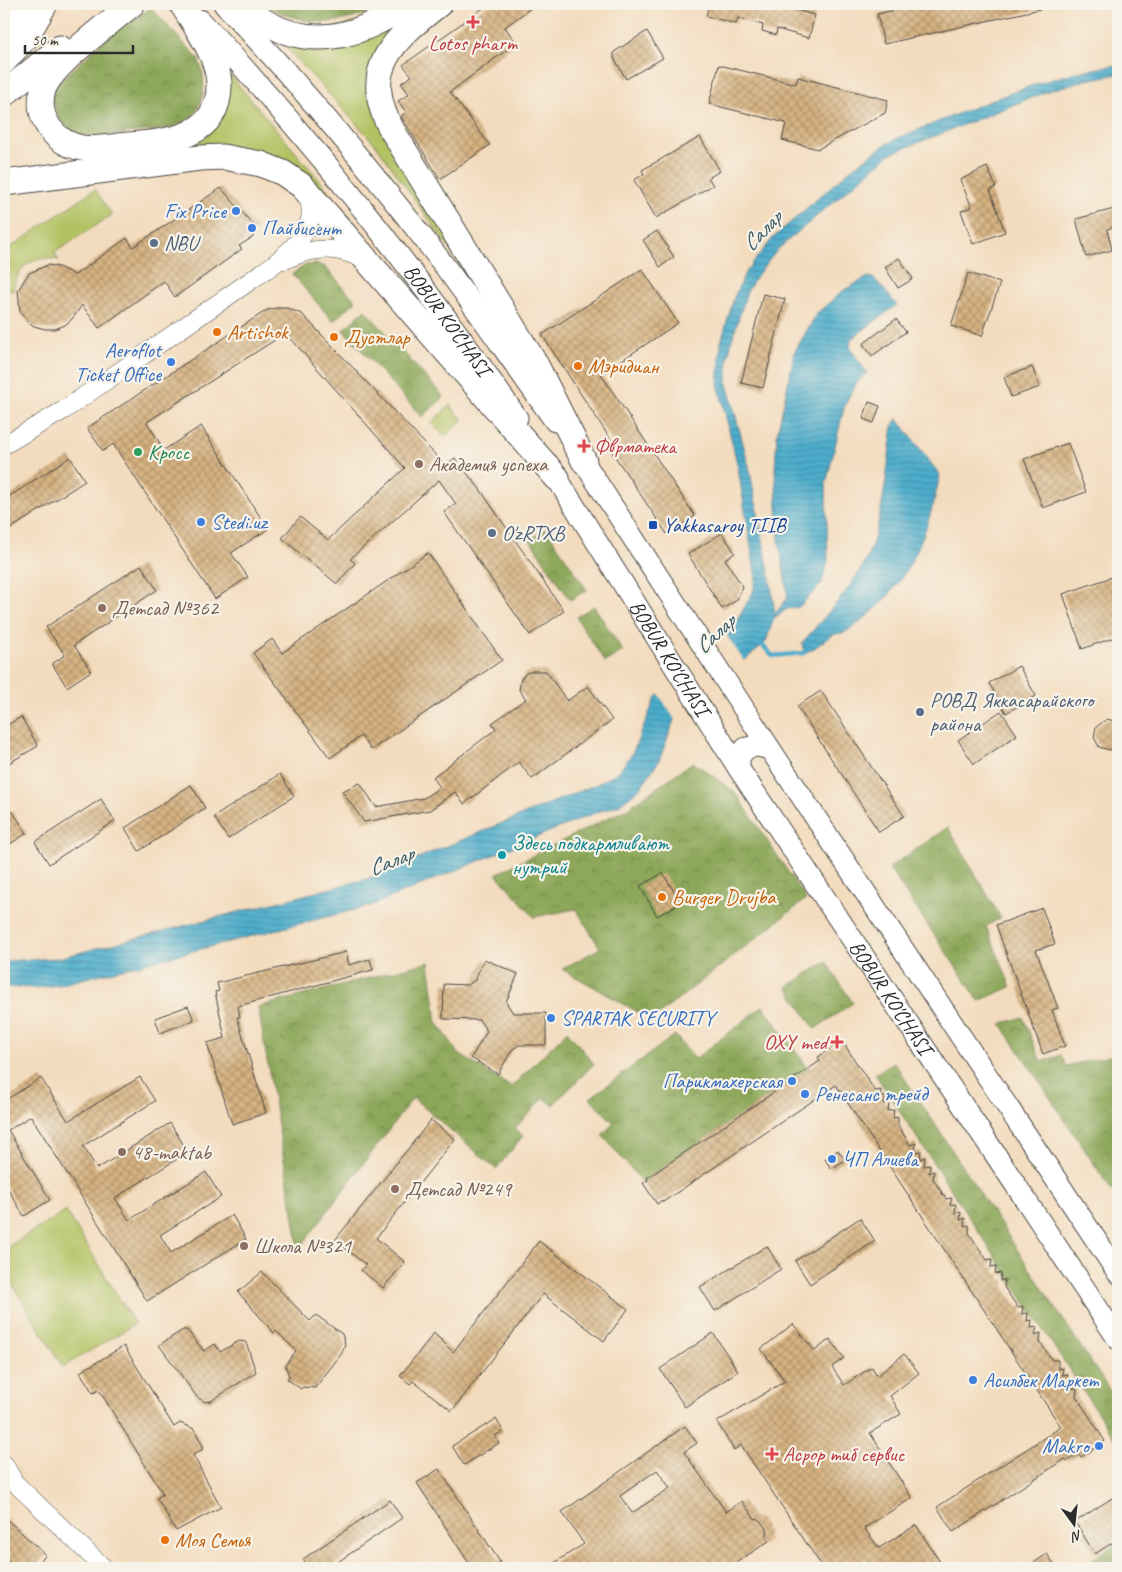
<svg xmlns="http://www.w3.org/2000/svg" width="1122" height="1572" font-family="Caveat,sans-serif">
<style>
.green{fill:#b2c264;stroke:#6e7648}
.forest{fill:url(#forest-crowns);stroke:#5c6a42}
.water{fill:url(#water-rules);stroke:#3c6c7c}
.pier{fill:#f3dcbe}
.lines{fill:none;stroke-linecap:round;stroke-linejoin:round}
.stream{stroke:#4dadcc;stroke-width:4.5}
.building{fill:url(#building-cross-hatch);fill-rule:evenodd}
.minor-casing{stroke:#494641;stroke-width:19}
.major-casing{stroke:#494641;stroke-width:23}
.highway-casing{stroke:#494641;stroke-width:27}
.minor{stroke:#fff;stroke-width:18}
.major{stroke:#fff;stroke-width:21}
.highway{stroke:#fff;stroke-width:25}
.health-dot{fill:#e0444e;stroke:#f7f3e8;stroke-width:2}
.shop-dot{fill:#3f7fe0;stroke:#f7f3e8;stroke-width:2}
.service-dot{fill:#5c6f8a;stroke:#f7f3e8;stroke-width:2}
.food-dot{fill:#e8710a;stroke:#f7f3e8;stroke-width:2}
.leisure-dot{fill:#2e9e5b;stroke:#f7f3e8;stroke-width:2}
.education-dot{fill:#8d6e63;stroke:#f7f3e8;stroke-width:2}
.transit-dot{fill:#1a4fb4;stroke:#f7f3e8;stroke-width:2}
.culture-dot{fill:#0f9aa8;stroke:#f7f3e8;stroke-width:2}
.labels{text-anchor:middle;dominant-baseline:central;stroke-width:4.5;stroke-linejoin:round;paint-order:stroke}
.health-label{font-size:21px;fill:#be3a42;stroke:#f7f3e8;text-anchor:start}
.shop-label{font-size:21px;fill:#366cbe;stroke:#f7f3e8;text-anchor:start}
.service-label{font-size:21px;fill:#4e5e75;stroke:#f7f3e8;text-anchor:start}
.street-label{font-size:21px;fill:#2b2b2b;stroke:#f7f3e8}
.food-label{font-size:21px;fill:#c56008;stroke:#f7f3e8;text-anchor:start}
.leisure-label{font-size:21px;fill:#27864d;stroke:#f7f3e8;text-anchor:start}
.education-label{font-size:21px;fill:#785e54;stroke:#f7f3e8;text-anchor:start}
.transit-label{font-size:21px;fill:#164399;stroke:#f7f3e8;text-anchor:start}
.culture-label{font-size:21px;fill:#0d838f;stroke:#f7f3e8;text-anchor:start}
.water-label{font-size:22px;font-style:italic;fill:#375863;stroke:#f7f3e8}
</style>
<defs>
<pattern id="forest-crowns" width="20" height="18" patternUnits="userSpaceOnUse" patternTransform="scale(1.25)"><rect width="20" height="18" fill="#8da85a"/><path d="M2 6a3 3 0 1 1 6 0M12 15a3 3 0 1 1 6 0" fill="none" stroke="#73894b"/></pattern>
<pattern id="water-rules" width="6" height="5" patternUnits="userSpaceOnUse" patternTransform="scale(1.25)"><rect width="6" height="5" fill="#4dadcc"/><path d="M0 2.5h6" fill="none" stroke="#408da6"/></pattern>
<pattern id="building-cross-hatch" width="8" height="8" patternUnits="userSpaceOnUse" patternTransform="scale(1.25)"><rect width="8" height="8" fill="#d7b382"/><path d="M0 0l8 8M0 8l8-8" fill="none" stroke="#af926b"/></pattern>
</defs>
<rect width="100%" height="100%" fill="#f7f3e8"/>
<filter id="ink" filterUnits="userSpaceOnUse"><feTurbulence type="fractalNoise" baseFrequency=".02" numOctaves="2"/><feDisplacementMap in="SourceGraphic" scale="10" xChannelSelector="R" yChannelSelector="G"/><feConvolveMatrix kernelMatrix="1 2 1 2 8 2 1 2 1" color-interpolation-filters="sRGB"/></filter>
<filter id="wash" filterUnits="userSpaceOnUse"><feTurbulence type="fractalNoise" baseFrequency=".0096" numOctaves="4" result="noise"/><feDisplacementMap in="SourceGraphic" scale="20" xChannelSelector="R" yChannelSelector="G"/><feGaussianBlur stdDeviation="1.12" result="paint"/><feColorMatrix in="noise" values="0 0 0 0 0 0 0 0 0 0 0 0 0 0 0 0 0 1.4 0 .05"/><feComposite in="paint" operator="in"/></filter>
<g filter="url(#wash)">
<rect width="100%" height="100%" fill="#f3dcbe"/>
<g class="green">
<path d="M417,8L372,63L466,272L376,145L279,40Z"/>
<path d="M230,75L332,195L420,307L307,180L191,147L207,136Z"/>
<path d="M95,189L112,215L54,253L59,260C34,254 17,266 13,291L4,292V252Z"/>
<path d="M450,405L463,420L445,437L431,423Z"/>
<path d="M66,1211L135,1324L63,1367L4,1271V1249Z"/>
</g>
<g class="forest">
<path d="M265,4H383C346,28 302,28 265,4Z"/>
<path d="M151,8L198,58C208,80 206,113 180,124C164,131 144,131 127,133C110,135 91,140 74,132C62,126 56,115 54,101L48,102L49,92L110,35Z"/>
<path d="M316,264L325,267L356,301L333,321L292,274L306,265Z"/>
<path d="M365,310L444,397L422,417L343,330Z"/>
<path d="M546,529L587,590L570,600L530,540Z"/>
<path d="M594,606L623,651L605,662L576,617Z"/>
<path d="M693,762L735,792L806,899L652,1020L562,969L600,948L576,909L534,917L496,874L628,808Z"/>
<path d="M948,827L1001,918L986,926L1011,987L979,1001L889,868Z"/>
<path d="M429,962L437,1022L459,1054L511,1087L567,1031L594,1064L553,1105L544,1098L515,1128L523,1136L496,1169L413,1098L299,1249L258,1007Z"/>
<path d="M826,962L853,1003L815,1029L787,987Z"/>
<path d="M763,1006L809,1069L647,1178L648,1180L643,1183L602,1135L614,1123L590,1098L675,1035L695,1059Z"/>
<path d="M1023,1017L1041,1062L1061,1055L1066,1066L1118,1054V1200L1001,1024Z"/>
<path d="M894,1062L1118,1403V1444L875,1074Z"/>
<path d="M1118,1542V1568H1093L1089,1561Z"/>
</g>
<g class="water">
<path d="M1118,65V74L1086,80L1051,90L890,154L778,249L755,278L747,292L732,340L728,358L727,383L749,466L770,577L775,614L788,597L779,542L775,469L777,434L795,351L817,313L844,290L868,277L875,279L897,305L851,339L850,348L867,373L856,384L845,404L826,484L828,561L821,585L799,607L787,609L774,618L766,642L674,720L659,761L641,787L619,805L595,813L370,906L59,985L37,988L4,987V961L58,958L367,879L597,784L618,772L632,754L656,697L731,631L753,592L756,579L738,468L718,384L721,342L734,297L746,271L774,237L851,169L883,146L902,136C973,109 1043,74 1118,65Z"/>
<path d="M897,418L940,475C927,539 905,594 847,631C842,634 834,633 829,637C820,643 816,649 804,653L802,643C823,618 848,593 864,564C883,527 887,466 893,425Z"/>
</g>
<path class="pier" d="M725,633L746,664L676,721L658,693Z"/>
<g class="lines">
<path class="stream" d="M759,642L773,656L804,653"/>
</g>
<g id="blocks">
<g class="building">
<path d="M489,4H536L505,27L516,43L450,92L490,145L440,179L401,116L406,112L398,101L409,94L401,83L412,76L403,65Z"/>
<path d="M709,4H772L815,15L809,38L777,29L776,35L762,31L763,25L738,18L736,24L706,16Z"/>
<path d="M922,4H1040V9L884,44L877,14Z"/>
<path d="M647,31L663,58L626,79L614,58V52Z"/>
<path d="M719,65L796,84L798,77L888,100L885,113L818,149L782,140L786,123L709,104Z"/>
<path d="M700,137L720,171L708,178L713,185L656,218L634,180L644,174L642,170Z"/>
<path d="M987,167L996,187L990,190L1005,232L973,244L961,211L972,207L960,180Z"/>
<path d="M221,188L256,228L253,237L239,246L242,249L175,297L164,281L99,328L82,305L73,318L65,325L55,329H45L34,326L26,320L20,311L18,290L29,273L48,265L59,267L75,275L127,238L133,247Z"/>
<path d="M1114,209L1118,226L1107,229L1112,250L1086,257L1076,219Z"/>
<path d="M657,231L674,257L660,267L643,240Z"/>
<path d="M899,258L913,279L898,288L885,267Z"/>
<path d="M642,269L678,323L601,374L695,516L667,534L610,449L615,446L542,335Z"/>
<path d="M968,273L1000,283L982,336L951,326Z"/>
<path d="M763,294L785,299L763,388L741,383Z"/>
<path d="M277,308H287L302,314L446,466L455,458L479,488L564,611L530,635L444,512L456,504L439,480L350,559L355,563L337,584L282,538L300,517L328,540L405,468L292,340L281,336L147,422L164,450L201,426L268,529L231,553L248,577L215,599L113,444L103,451L87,428L267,310Z"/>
<path d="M896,319L906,332L872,356L863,344Z"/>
<path d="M1032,367L1040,387L1011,397L1004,377Z"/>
<path d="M869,402L880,406L874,423L863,419Z"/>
<path d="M1068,443L1086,492L1043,508L1024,459Z"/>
<path d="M70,457L85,481L4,533V500Z"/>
<path d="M722,533L735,553L725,559L742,586L737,600L722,609L688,554Z"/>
<path d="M428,553L502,660L371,750L361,736L330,758L253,653L272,639L282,653Z"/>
<path d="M141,565L157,590L74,645L91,671L67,687L52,664L65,655L46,627Z"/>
<path d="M1118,575V636L1082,649L1063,594Z"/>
<path d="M1019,666L1036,696L1006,713L989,683Z"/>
<path d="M533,671H546L567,701L588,686L612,720L532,779L519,762L464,804L455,792L430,810L364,822L342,791L360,783L376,807L424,798L440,787L433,777L496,729L492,723L526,699L519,690L521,679L526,673Z"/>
<path d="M821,691L904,816L879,832L797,706Z"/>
<path d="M1001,711L1017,735L974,764L958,740Z"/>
<path d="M21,717L38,746L4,766V727Z"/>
<path d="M1107,719L1118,722V747L1109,750L1099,747L1094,737L1096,727Z"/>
<path d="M280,774L294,796L228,839L214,817Z"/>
<path d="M191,785L205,808L139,851L125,828Z"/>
<path d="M101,799L115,821L49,864L35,842Z"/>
<path d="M12,811L27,833L4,848V817Z"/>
<path d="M663,873L681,903L657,916L640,886Z"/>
<path d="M1042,908L1055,944L1036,950L1058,1008L1052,1010L1065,1046L1043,1054L996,925Z"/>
<path d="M346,952L349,965L370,959L373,970L238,1006L240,1017H237L266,1113L232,1124L207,1043L225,1038L215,992L219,991L217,983Z"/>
<path d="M484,959L518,974L506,1002L513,1013H546V1045H519L512,1050L498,1074L471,1058L487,1031L479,1020L443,1019L444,984L468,985L475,980Z"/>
<path d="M188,1006L194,1020L160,1033L155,1018Z"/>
<path d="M842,1041L875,1091L881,1090L880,1098L885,1096L884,1104L889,1103L888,1111L894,1110L893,1118L898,1117V1125L910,1145L916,1143L915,1152L921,1151L920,1159L925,1157L924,1166L930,1165L929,1173L934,1171L933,1179L946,1199L952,1198L950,1205L956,1204L955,1213L961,1212L960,1220L965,1218L964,1226L969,1225V1233L987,1260L992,1259L991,1267L996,1266L995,1274L1001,1273L1000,1281L1005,1279L1004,1287L1018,1308L1023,1306L1022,1314L1028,1313L1027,1321L1032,1320L1031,1328L1037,1327L1035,1335L1041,1333L1040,1342L1052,1360H1058V1369L1063,1368L1062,1375L1068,1374L1066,1382L1072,1380L1071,1388H1077L1076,1396L1105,1441L1081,1457L1079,1454L1067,1461L1065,1459L953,1532L937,1507L1061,1427L836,1085L663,1202L662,1200L657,1204L643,1183L648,1180L647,1178L820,1061L818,1057Z"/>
<path d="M140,1077L155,1101L83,1146L97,1169L170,1123L188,1152L115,1198L129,1220L206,1172L221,1197L160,1235L171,1253L232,1215L246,1239L147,1301L31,1116L8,1130L50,1200L24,1216L4,1182V1101L41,1078L68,1121Z"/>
<path d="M431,1120L455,1139L376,1238L405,1262L383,1288L361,1270L366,1265L335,1240Z"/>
<path d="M838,1150L845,1160L831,1169L825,1159Z"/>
<path d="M860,1218L875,1241L810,1284L795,1261Z"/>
<path d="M539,1241L628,1309L604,1341L543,1294L452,1411L413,1381L410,1384L400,1376L434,1333L453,1352Z"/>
<path d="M767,1246L781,1269L715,1311L700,1287Z"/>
<path d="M262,1272L310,1321L316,1315L342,1334L345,1344L342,1353L315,1388L303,1387L301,1389L287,1379L289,1376L285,1365L296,1351L276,1331L274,1333L238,1292Z"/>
<path d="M793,1324L815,1351L830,1339L844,1358L832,1367L844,1385L872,1367L877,1376L904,1354L919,1373L890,1396L901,1414L870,1433L912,1498L864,1528L879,1548L916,1525L944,1568H823L741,1445L734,1450L717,1422L785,1381L761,1349Z"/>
<path d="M183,1330H187L204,1351L215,1344L220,1352L239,1341L246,1342L256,1372L211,1401L205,1402L197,1397L159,1345Z"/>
<path d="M713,1333L738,1371L685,1407L660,1369Z"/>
<path d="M124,1346L174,1427L180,1423L194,1429L203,1446L202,1450L193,1455L221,1507L176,1531L157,1498L163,1494L99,1390L93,1393L80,1372Z"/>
<path d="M496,1419L503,1431L495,1436L499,1443L464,1465L452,1446Z"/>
<path d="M685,1426L697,1443L684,1452L726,1512L742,1501L754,1518L759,1519L768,1531L766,1536L769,1541L728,1568H546L584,1544L562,1512ZM657,1470L670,1488L632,1513L620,1496Z"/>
<path d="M439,1469L500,1562L491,1568H472L417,1483Z"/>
<path d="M1112,1498L1118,1507V1539L1095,1554L1075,1522Z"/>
<path d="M390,1500L402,1518L329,1568H310L303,1559Z"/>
<path d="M4,1517L46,1555L34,1568H16L4,1557Z"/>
<path d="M1047,1554L1054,1564L1047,1568H1026Z"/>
</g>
</g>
</g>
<g filter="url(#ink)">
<use href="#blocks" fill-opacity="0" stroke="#494641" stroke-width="1"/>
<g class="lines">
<g class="minor-casing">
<g id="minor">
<path d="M285,260C312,247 337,245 364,260"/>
<path d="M4,445L64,410L273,265C295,246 322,225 306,193"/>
<path d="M4,1464L15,1483L104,1568"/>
</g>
</g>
<g class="major-casing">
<g id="major">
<path d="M224,4C297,81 366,164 431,248C474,304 513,363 555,421"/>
<path id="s1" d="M200,20C316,145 421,277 517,418"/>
<path d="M574,447L770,749L1118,1273"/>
<path id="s2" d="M548,464L739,769L1118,1339"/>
<path d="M739,769V757L746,748L758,746L770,749"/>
</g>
</g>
<g class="highway-casing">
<g id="highway">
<path d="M132,4C111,22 51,65 43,90C35,118 55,144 83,148C97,150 114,146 128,145C169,142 221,137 219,82C217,54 196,27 182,4"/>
<path d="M239,4C248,10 257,17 267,23C316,51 366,33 407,4"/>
<path d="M439,4C394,39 358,70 392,130L536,365L584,461"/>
<path d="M4,30L35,4"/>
<path d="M4,61L26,37L45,4"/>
<path d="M4,94L60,48"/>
<path d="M4,183L200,158L223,157L261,164L283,173L302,186L557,478"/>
</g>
</g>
<use href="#minor" class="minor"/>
<use href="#major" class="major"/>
<use href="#highway" class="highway"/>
</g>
</g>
<g class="health-dot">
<path d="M470.5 14.5h5v5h5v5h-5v5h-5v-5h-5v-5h5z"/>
<path d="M581.5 438.5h5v5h5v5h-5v5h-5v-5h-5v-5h5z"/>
<path d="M834.5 1034.5h5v5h5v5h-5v5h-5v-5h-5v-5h5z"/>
<path d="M769.5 1446.5h5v5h5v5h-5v5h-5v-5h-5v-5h5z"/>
</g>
<g class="shop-dot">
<circle cx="236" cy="211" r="5"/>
<circle cx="252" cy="228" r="5"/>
<circle cx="171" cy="362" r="5"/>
<circle cx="201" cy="522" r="5"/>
<circle cx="551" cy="1018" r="5"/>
<circle cx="792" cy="1081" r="5"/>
<circle cx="805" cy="1094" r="5"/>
<circle cx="832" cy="1159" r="5"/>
<circle cx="973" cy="1380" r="5"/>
<circle cx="1099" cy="1446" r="5"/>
</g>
<g class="service-dot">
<circle cx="154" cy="243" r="5"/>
<circle cx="492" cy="533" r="5"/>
<circle cx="920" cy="712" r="5"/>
</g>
<g class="food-dot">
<circle cx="217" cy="332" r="5"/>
<circle cx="334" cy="337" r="5"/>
<circle cx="578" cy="366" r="5"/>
<circle cx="662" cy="897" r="5"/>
<circle cx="165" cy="1540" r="5"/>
</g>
<circle class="leisure-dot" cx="138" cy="452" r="5"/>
<g class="education-dot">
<circle cx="419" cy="464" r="5"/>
<circle cx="102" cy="608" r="5"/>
<circle cx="122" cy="1152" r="5"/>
<circle cx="395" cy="1189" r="5"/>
<circle cx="244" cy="1246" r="5"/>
</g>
<rect class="transit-dot" x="648" y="520" width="10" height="10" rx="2.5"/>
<circle class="culture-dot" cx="502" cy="855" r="5"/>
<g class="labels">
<g class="health-label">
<text x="473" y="43" text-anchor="middle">Lotos pharm</text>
<text x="594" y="446">Фврматека</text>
<text x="827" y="1042" text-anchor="end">OXY med</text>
<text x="783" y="1454">Асрор тиб сервис</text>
</g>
<g class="shop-label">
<text x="226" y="211" text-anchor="end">Fix Price</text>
<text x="262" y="228">Пайбисент</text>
<text x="161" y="350" text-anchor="end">Aeroflot<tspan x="161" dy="24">Ticket Office</tspan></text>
<text x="211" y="522">Stedi.uz</text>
<text x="561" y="1018">SPARTAK SECURITY</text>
<text x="782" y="1081" text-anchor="end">Парикмахерская</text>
<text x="815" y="1094">Ренесанс трейд</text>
<text x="842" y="1159">ЧП Алиева</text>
<text x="983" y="1380">Асилбек Маркет</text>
<text x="1089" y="1446" text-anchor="end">Makro</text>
</g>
<g class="service-label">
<text x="164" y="243">NBU</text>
<text x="502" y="533">O'zRTXB</text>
<text x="930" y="700">РОВД Яккасарайского<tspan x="930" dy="24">района</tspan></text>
</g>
<g class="street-label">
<text stroke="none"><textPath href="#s1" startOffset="389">BOBUR KO'CHASI</textPath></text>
<text stroke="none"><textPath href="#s2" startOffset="229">BOBUR KO'CHASI</textPath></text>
<text stroke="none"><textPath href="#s2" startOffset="634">BOBUR KO'CHASI</textPath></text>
</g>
<g class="food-label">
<text x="227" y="332">Artishok</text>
<text x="344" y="337">Дустлар</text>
<text x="588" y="366">Мэридиан</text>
<text x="672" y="897">Burger Drujba</text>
<text x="175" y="1540">Моя Семья</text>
</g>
<g class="leisure-label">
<text x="148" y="452">Кросс</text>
</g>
<g class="education-label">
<text x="429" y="464">Академия успеха</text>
<text x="112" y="608">Детсад №362</text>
<text x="132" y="1152">48-maktab</text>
<text x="405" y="1189">Детсад №249</text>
<text x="254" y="1246">Школа №321</text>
</g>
<g class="transit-label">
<text x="663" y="525">Yakkasaroy TIIB</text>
</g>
<g class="culture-label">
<text x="512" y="843">Здесь подкармливают<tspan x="512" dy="24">нутрий</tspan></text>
</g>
<g class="water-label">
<text transform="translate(762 231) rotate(-46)">Салар</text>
<text transform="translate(715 634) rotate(-43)">Салар</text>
<text transform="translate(391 861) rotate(-21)">Салар</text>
</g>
</g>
<rect width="1122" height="1572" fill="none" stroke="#f7f3e8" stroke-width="20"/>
<g transform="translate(1074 1524) rotate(165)" stroke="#f7f3e8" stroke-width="4" paint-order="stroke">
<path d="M0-4L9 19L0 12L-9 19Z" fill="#2b2b2b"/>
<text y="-8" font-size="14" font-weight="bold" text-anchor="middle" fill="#2b2b2b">N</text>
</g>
<path d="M25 45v8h108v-8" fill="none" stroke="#2b2b2b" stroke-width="2.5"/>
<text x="32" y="45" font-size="15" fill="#2b2b2b" stroke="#f7f3e8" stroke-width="4" paint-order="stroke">50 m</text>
</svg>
